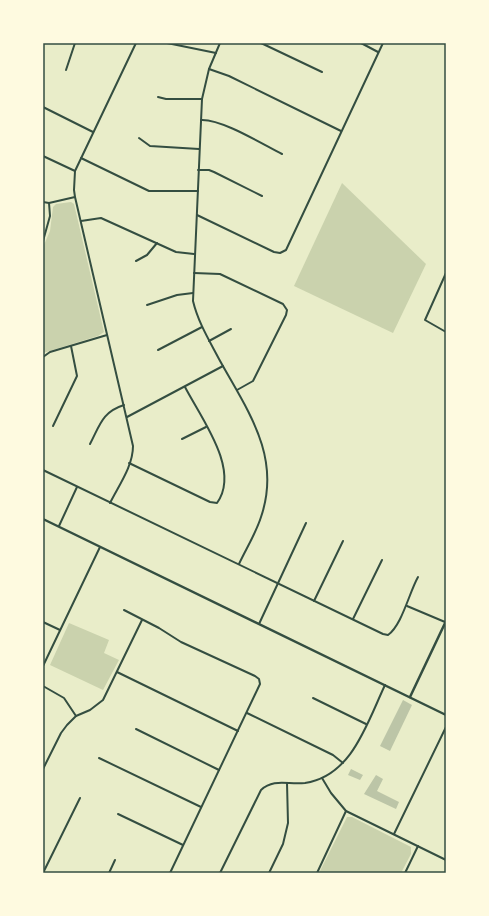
<svg xmlns="http://www.w3.org/2000/svg" width="489" height="916" font-family="Jost,sans-serif">
<style>
.green{fill:#cad2ad}
.building{fill:#bcc5a7}
.lines{fill:none;stroke-linecap:round;stroke-linejoin:round}
.minor{stroke:#344e41;stroke-width:2}
.tertiary{stroke:#344e41;stroke-width:2.5}
.secondary{stroke:#344e41;stroke-width:2.5}
.neatline{fill:none;stroke:#344e41;stroke-width:1.5}
</style>
<rect width="100%" height="100%" fill="#e9edc9"/>
<g class="green">
<path d="M342,183L426,264L393,333L294,286Z"/>
<path d="M71,202L74,204L104,332L98,336L43,353V247L50,231L53,207L56,204Z"/>
<path d="M69,623L109,640L104,653L119,660L103,690L50,665Z"/>
<path d="M347,817H352L411,847V854L401,873H319Z"/>
</g>
<g class="building">
<path d="M403,700L412,705L390,751L380,746Z"/>
<path d="M351,769L363,775L360,780L348,775Z"/>
<path d="M376,775L383,779L377,791L399,802L396,809L364,794Z"/>
</g>
<g class="lines">
<g class="minor">
<path d="M167,43L216,53"/>
<path d="M220,43L209,69L202,99L193,301C198,322 209,340 219,359C247,410 282,456 261,517C256,533 246,549 239,564"/>
<path d="M261,43L322,72"/>
<path d="M361,43L378,52"/>
<path d="M209,69L229,76L341,131"/>
<path d="M66,70L75,43"/>
<path d="M158,97L166,99H202"/>
<path d="M43,107L93,132"/>
<path d="M201,120C222,119 262,144 282,154"/>
<path d="M139,138L150,146L199,149"/>
<path d="M43,156L75,171"/>
<path d="M81,158L149,191H198"/>
<path d="M198,170H209L214,172L262,196"/>
<path d="M43,202L49,203L75,197"/>
<path d="M197,215L274,252L280,253L286,250L383,43"/>
<path d="M81,221L101,218L176,252L194,254"/>
<path d="M43,241L50,216L49,203"/>
<path d="M136,261L147,255L157,243"/>
<path d="M194,273L220,274L283,304L287,310L286,315L253,381L237,390"/>
<path d="M446,273L425,320L446,332"/>
<path d="M147,305L177,295L193,293"/>
<path d="M209,341L231,329"/>
<path d="M158,350L202,327"/>
<path d="M43,357L50,352L107,335"/>
<path d="M127,417L223,366"/>
<path d="M53,426L77,376L71,346"/>
<path d="M182,439L206,427"/>
<path d="M90,444C100,425 102,412 124,405"/>
<path d="M129,463L210,502L217,503C241,470 201,418 185,387"/>
<path d="M43,470L383,634L388,635C402,625 409,593 418,577"/>
<path d="M110,503C119,485 133,466 133,446L75,197L74,190L75,171L136,43"/>
<path d="M59,526L77,487"/>
<path d="M314,601L343,541"/>
<path d="M407,606L445,622"/>
<path d="M124,610L159,628L181,642L255,676L259,679L260,684L170,873"/>
<path d="M353,619L382,560"/>
<path d="M43,622L60,630"/>
<path d="M259,624L306,523"/>
<path d="M43,666L100,547"/>
<path d="M117,672L238,731"/>
<path d="M43,686L64,698L76,716"/>
<path d="M313,698L366,724"/>
<path d="M247,713L333,755L343,763"/>
<path d="M136,729L219,770"/>
<path d="M99,758L201,807"/>
<path d="M43,769L61,733L67,725L76,716L90,710L103,700L142,620"/>
<path d="M322,778L331,793L346,811L446,860"/>
<path d="M118,814L183,845"/>
<path d="M394,834L446,727"/>
<path d="M43,873L80,798"/>
<path d="M109,873L115,860"/>
<path d="M220,873L261,790C274,778 288,785 305,783C352,776 367,723 385,685"/>
<path d="M269,873L283,844L288,823L287,783"/>
<path d="M317,873L346,811"/>
<path d="M405,873L418,846"/>
</g>
<path class="tertiary" d="M410,697L446,621"/>
<path class="secondary" d="M43,519L446,715"/>
</g>
<rect width="489" height="916" fill="none" stroke="#fefae0" stroke-width="88"/>
<rect x="44" y="44" width="401" height="828" class="neatline"/>
</svg>
